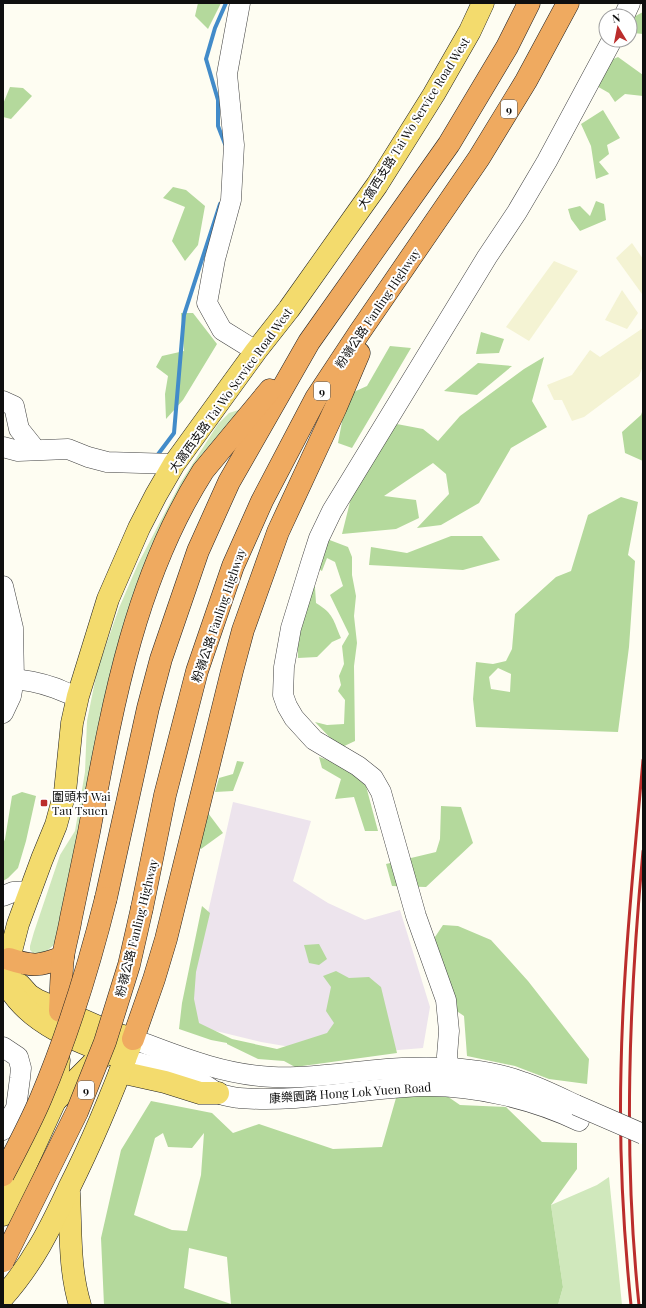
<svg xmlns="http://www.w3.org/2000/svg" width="646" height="1308" font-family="'Playfair Display','Noto Sans TC',serif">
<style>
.industrial{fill:#ede4ed}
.farmland{fill:#f4f3d3}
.green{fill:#d0e8bc}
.forest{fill:#b4d99c;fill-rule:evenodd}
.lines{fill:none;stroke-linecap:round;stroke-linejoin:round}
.stream{stroke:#428bc9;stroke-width:4}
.minor-casing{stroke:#424242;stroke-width:21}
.major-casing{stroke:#202020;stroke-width:23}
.highway-casing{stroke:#202020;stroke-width:23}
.minor{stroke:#fff;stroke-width:20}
.major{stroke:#f3db6d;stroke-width:22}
.highway{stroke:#efaa60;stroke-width:22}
.rail{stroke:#bb2d2c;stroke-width:3}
.minor-bridge-casing{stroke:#424242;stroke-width:21;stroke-linecap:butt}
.highway-bridge-casing{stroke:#202020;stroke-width:23;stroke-linecap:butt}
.minor-bridge{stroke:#fff;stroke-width:20}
.highway-bridge{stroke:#efaa60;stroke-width:22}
.poi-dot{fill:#bb2d2c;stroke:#fff;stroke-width:1.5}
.labels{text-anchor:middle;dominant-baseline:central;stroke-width:4;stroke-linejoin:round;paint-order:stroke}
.shield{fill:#fff;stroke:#575757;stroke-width:1}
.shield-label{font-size:11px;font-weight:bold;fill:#0f0f0f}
.street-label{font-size:12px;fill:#0f0f0f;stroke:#fff}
.poi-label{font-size:12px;fill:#0f0f0f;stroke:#fff;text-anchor:start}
</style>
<rect width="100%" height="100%" fill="#fefdf2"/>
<path class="industrial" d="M233,802L311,821L293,881L328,903L365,920L400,910L430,1007L423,1048L338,1055L261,1042L183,1023Z"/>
<g class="farmland">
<path d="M632,243L643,259L642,294L616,258Z"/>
<path d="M554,261L578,271L529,341L506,327Z"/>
<path d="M622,290L638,313L627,329L605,320Z"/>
<path d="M643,328V366L639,376L584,417L572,421L562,400H554L547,385L572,375L590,350L600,357Z"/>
</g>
<g class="green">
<path d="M245,408L147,568L56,942C49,950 44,955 33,953L30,950V946L34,932L60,855L75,831L85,772L87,721L97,671L119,608L138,564L181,482L218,424L229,413Z"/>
<path d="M609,1177L622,1305H558L563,1287L551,1205L597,1185Z"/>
</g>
<g class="forest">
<path d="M198,3H221L208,29L195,16Z"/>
<path d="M643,12V34L633,33L630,19Z"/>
<path d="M618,57L643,75V96L625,94L615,102L609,93L595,85L611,60Z"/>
<path d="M10,87L23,88L32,96L11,119L3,117V104Z"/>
<path d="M603,110L620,138L607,145L609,154L599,162L609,174L596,179L591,146L581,124Z"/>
<path d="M173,187L186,190L205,206L198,245L185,261L172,241L185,207L163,198Z"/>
<path d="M596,201L604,204L606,220L580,231L571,219L568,209L580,206L590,216Z"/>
<path d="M181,313H193L217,344L183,400L166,419L165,394L168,376L156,367L162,356L184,351Z"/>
<path d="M481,332L504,339L499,353L476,354Z"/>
<path d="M390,346L411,348L352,448L338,443L347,395L367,386Z"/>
<path d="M544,357L532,401L547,427L511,448L479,503L441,525L417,528L449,494L446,474L433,463L384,496L416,500L419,518L396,529L342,534L350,502L374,432L381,421L423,429L438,441L460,416L524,369Z"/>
<path d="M478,363L512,366L477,395L444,391Z"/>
<path d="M643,409V461L625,453L622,432L641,415Z"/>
<path d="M621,497L638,502L628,555L635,561L629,647L618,732L476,727L473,699L476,662L493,664L506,661L512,649L515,614L556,577L571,571L588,515ZM498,668L511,674L510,692L491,689L489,677Z"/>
<path d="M451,536H482L500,560L463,570L369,565L371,547L407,553Z"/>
<path d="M327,539L348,547L352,557V575L356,596L354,616L357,643L354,666L355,741L340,748L315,722L327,725L344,724L345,700L338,691L341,685L339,676L344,664L342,646L349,634L330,595L343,586L335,562L327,558L322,571L317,568Z"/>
<path d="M305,585L315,587L316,603C334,614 333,620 341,638L332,642L317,657L298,658L297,626Z"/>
<path d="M319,757L344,765L366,786L378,831H365L354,797L335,799L341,779L322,768Z"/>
<path d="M237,761L244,762L233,791L215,792L219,778L233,774Z"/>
<path d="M22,792L36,796L26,841L18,868L8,878L3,881V844L5,839L12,796Z"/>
<path d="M441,806L461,807L473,843L426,887L392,886L386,864L436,852L440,839Z"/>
<path d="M208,813L223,833L201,849L189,839Z"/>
<path d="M202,906L210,913L196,972L194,999L199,1023L232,1039L277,1049L327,1033L334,1023L326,1011L331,987L323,976L336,971L349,978L369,977L381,987L397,1053L295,1067L284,1061L258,1059L227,1044V1043L211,1040L179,1029L182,1003Z"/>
<path d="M443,925L458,926L491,940L528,981L589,1059L587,1084L549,1079L515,1066L467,1056L464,1016L439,999L431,943Z"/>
<path d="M319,944L327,959L319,965L309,963L304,945Z"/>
<path d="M408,1091L444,1094L460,1105L506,1107L542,1142L577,1143V1169L551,1205L563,1287L558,1305H104L101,1238L121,1150L151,1101L212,1113L233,1133L259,1124L333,1149L382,1147L396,1098ZM163,1133L168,1147L192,1148L204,1133L201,1175L187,1231L172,1230L134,1215L155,1138ZM189,1248L227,1257L231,1304L184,1288Z"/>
</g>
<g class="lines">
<g class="stream">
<path d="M225,144L218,126V100L206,59L215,28L226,3"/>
<path d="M156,457L174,433L184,315L220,204"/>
</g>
<g class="minor-casing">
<g id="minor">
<path d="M240,3L227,74L234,145L231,200L215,259L207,303L222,330L256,351"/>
<path d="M624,16L630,3"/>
<path d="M3,401L14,406L19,429L35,449"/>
<path d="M3,447L18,451L68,449L88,457L107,462L174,464"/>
<path d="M3,586L13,628L14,679L11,696L3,713"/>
<path d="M3,680C20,678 38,682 55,688C63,691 70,695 78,696"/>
<path d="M3,896L13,892L31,891"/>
<path d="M133,1039C178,1056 223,1075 273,1077C307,1079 341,1073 376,1070C421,1066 480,1066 523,1082C541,1088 559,1097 576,1105"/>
<path d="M3,1047L18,1057L21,1068L20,1078L16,1108L3,1130"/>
<path d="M125,1059C150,1066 174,1072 198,1081C205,1084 211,1090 218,1093C224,1096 233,1097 239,1098C301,1103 362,1088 423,1086C474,1085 533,1099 579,1121"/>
<path d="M455,1086L449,1069L447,1056L449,1031L446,1000L416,916L381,792L373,778L358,766L314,740L294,718L287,706L283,695L284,667L291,628L311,563L319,538L332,511L487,257L517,212L547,161L612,40"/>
</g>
</g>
<g class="major-casing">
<g id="major">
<path d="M20,985L29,995L37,1000L110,1032L126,1037"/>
<path d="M125,1059C84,1044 33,1027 9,988L10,973L9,959L18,924L42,859L56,825L65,792L72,723L78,696L108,599L139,528L156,495L174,464L256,351L289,309L377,185L434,94L470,31L483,3"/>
<path d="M120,1072L165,1082L200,1093H218"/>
<path d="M55,1101L93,1063L102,1057"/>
<path d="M69,1193C71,1231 69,1269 80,1305"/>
<path d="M3,1215L55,1101L59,1060"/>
<path d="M3,1297C32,1265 51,1227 69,1188C92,1142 112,1094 130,1046"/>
</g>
</g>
<g class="highway-casing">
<g id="highway">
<path d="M106,898L148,708L161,659L198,551L229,482L309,342L449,144L507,47L529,3"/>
<path d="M142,908L165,795L197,671L233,566L262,501L316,398L359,333L479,158L526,81L568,3"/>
<path d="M9,959C33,967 40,966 63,957"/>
<path d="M60,1011C61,993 61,975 63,957C65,944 69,931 71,918C77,890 83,861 89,832C112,708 134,580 203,471L270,390"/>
<path d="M133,1039L154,979L166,939L232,671L243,630L278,532L336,407L359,353"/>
</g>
</g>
<use href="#minor" class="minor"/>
<use href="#major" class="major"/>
<use href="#highway" class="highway"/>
<g class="rail">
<path d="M631,1305C623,1227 619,1148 621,1069C623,966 634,863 643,760"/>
<path d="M639,1305C623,1154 629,1002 643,851"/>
</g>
<g class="minor-bridge-casing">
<path id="minor-bridge" d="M576,1105L643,1134"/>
</g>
<g class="highway-bridge-casing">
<g id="highway-bridge">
<path d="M3,1175C16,1150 30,1124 41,1098C68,1034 89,966 106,898"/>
<path d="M3,1261L77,1112L105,1042L129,965L142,908"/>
</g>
</g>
<use href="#minor-bridge" class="minor-bridge"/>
<use href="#highway-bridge" class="highway-bridge"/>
</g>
<rect class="poi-dot" x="40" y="799" width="8" height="8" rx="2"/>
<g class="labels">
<g class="shield">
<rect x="501" y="100" width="16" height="18" rx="3"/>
<rect x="314" y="382" width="16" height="18" rx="3"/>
<rect x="78" y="1081" width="16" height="18" rx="3"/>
</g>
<g class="shield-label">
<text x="509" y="109">9</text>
<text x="322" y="391">9</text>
<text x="86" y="1090">9</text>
</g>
<g class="street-label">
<text transform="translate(413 123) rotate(-58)">大窩西支路 Tai Wo Service Road West</text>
<text transform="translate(377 308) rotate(-56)">粉嶺公路 Fanling Highway</text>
<text transform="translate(230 390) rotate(-54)">大窩西支路 Tai Wo Service Road West</text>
<text transform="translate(218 615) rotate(-71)">粉嶺公路 Fanling Highway</text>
<text transform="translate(136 928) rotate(-76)">粉嶺公路 Fanling Highway</text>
<text transform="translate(350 1092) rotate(-4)">康樂園路 Hong Lok Yuen Road</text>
</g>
<g class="poi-label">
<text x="52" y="796">圍頭村 Wai<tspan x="52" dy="14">Tau Tsuen</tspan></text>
</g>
</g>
<rect width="646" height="1308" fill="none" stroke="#0f0f0f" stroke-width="8"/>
<g transform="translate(618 28) rotate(350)"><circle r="19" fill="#ffffff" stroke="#9f9f9f"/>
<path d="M0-3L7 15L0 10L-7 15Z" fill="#bb2d2c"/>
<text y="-6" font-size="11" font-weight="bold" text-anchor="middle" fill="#0f0f0f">N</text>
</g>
</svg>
